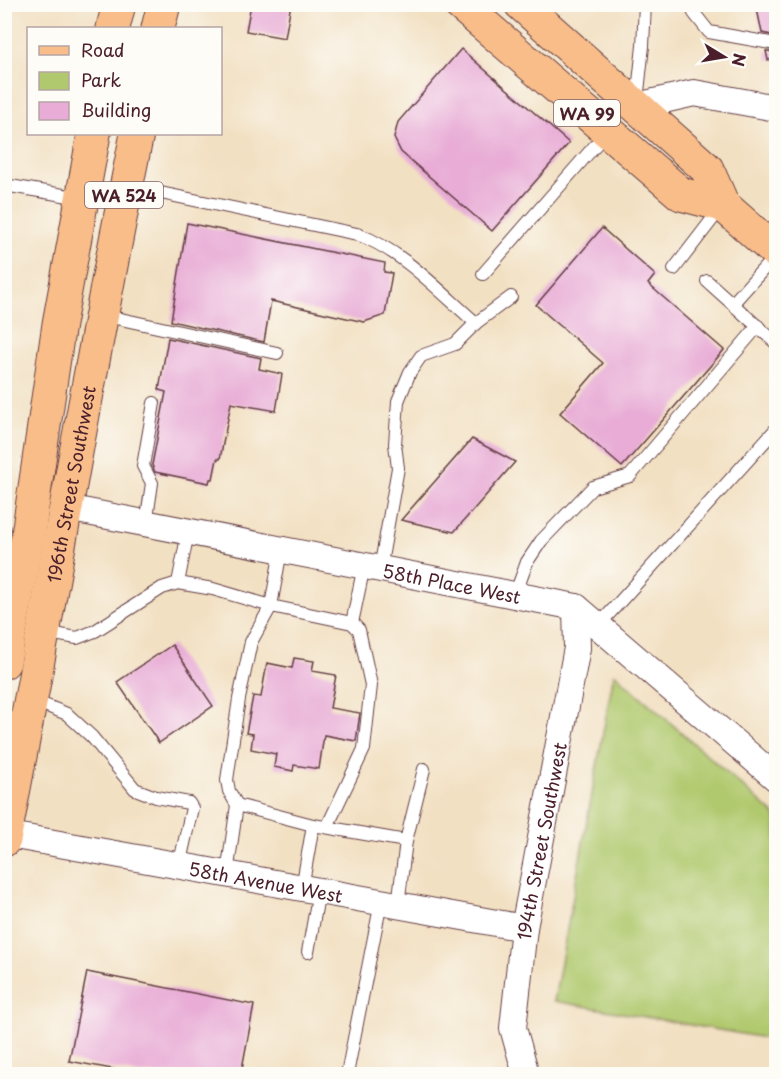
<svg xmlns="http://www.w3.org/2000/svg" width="781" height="1079" font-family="'Playpen Sans',sans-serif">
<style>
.green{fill:#b1c96e;stroke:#7e744c;stroke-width:1.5}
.building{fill:#e8acd6}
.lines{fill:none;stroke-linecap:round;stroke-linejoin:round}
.lane-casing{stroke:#633c42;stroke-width:14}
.street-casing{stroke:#633c42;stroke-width:28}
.primary-casing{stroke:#633c42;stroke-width:35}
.highway-casing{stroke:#633c42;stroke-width:35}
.lane{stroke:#fff;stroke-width:12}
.street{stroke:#fff;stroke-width:26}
.primary{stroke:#f8bd89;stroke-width:33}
.highway{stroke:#f8bd89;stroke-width:33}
.labels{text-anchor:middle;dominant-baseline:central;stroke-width:4.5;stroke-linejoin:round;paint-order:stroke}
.shield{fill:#fdfcf7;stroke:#806168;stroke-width:1.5}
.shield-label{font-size:16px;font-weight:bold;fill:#4a1f2b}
.street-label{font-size:18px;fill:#4a1f2b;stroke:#fdfcf7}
</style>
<rect width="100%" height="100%" fill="#fdfcf7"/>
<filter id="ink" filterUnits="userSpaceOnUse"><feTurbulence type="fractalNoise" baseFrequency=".0167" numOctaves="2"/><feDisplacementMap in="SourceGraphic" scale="12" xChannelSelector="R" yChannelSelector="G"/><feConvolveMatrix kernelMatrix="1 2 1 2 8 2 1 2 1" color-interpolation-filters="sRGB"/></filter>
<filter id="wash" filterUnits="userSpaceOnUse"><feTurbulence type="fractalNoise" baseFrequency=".008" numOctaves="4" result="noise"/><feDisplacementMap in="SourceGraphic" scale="24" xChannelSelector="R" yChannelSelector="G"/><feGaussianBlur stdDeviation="1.35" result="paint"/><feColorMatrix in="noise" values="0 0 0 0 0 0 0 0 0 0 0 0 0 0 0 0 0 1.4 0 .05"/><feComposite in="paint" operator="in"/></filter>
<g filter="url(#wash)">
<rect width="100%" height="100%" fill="#f2e0c2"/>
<path class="green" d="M614,673L776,816V1040L554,1001Z"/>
<g id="blocks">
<g class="building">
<path d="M251,4H291L285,38L246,31Z"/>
<path d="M756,4H777V36L762,33Z"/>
<path d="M461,49L569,143L492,231L401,152L394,138L398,122Z"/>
<path d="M766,51L777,52V59L768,60Z"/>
<path d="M187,223L385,263L384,272L392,273L385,315L364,322L271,301L264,342L171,321Z"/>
<path d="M602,228L655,275L648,284L724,350L622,467L560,413L603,363L536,305Z"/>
<path d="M168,338L261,358L259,369L282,374L276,411L231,403L220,459H217L213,479H210L209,483L155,472L152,465L166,392L159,390Z"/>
<path d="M472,439L515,462L454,532L401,520Z"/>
<path d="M172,645L213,706L159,743L117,682Z"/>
<path d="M294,658L314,661L312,671L336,675L330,708L360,713L356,741L324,735L319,769L294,765L293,771L274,767L276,754L251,749L253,734L246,733L253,696L261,697L267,663L292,668Z"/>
<path d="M87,972L254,1005L241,1074H139L69,1061Z"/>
</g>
</g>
</g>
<g filter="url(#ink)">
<use href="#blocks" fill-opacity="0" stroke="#633c42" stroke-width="1.5"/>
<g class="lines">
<g class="lane-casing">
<g id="lane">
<path d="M692,4L694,13L709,32L776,44"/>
<path d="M637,101L643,46L645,4"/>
<path d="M4,185L81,198"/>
<path d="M127,186L357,234C403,251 439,291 476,323"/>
<path d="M674,269L721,208"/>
<path d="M483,274L606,133"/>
<path d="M707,281L776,343"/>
<path d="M733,303L776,255"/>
<path d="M102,315L277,353"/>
<path d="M146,524L152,483L143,466L154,403"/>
<path d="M380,569L398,468L395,444L398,401L410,372L421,356L455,344L476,323L511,297"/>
<path d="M178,583L188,532"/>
<path d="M515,595L527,562L541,541L593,487L630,476L758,326"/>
<path d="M352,623L364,566"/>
<path d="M598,626L776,429"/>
<path d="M44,632L77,638L95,631L162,588L178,583L213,589L271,606L352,623L359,630L371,685L364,749L327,827"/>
<path d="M32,700L67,714L92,737L135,789L156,797L189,803L192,808L179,866"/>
<path d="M237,805L313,825L406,841"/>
<path d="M227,874L237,805L229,791L227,780L239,699L251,642L271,606L281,550"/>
<path d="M302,888L313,825"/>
<path d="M398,905L406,841L424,769"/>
<path d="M308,952L319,891"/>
<path d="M347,1074L381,902"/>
</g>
</g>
<g class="street-casing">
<g id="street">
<path d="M637,106L694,93L776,108"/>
<path id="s1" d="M67,508L576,607L776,778"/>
<path id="s2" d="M4,834L524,928"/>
<path id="s3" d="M526,1074L513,1028L524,928L577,648L576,607"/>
</g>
</g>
<g class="primary-casing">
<g id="primary">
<path d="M113,28L119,4"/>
<path d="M158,28L164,4"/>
<path d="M4,662L28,535L59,324L94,134"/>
<path id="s4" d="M4,840C50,605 89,368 137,134"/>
</g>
</g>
<g class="highway-casing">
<g id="highway">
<path d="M460,4L681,194L723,205"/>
<path d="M521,4L707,169L723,205L776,252"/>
</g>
</g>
<use href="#lane" class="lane"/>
<use href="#street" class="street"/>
<use href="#primary" class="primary"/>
<use href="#highway" class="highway"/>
</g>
</g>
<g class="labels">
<g class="shield">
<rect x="554" y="100" width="66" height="26" rx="4.5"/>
<rect x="85" y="182" width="78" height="26" rx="4.5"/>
</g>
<g class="shield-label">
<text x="587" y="113">WA 99</text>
<text x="124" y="195">WA 524</text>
</g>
<g class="street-label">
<text stroke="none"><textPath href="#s4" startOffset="362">196th Street Southwest</textPath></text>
<text stroke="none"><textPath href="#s1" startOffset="392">58th Place West</textPath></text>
<text stroke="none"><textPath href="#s3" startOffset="237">194th Street Southwest</textPath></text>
<text stroke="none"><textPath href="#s2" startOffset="266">58th Avenue West</textPath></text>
</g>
</g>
<rect width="781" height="1079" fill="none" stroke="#fdfcf7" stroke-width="24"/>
<rect x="27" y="27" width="195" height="108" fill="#fdfcf7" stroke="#b5a4a5" stroke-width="1.5"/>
<rect x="39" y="46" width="30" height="9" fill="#f8bd89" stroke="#b5a4a5" stroke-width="1.5"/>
<text x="81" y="57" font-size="18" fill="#4a1f2b">Road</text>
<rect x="39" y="72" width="30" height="18" fill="#b1c96e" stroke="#b5a4a5" stroke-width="1.5"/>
<text x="81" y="87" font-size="18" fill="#4a1f2b">Park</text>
<rect x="39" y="102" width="30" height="18" fill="#e8acd6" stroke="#b5a4a5" stroke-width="1.5"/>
<text x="81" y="117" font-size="18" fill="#4a1f2b">Building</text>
<g transform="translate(724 57) rotate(101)" stroke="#fdfcf7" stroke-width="4.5" paint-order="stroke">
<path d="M0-4.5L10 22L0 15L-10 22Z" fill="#4a1f2b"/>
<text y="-9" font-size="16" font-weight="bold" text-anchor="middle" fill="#4a1f2b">N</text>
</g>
</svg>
